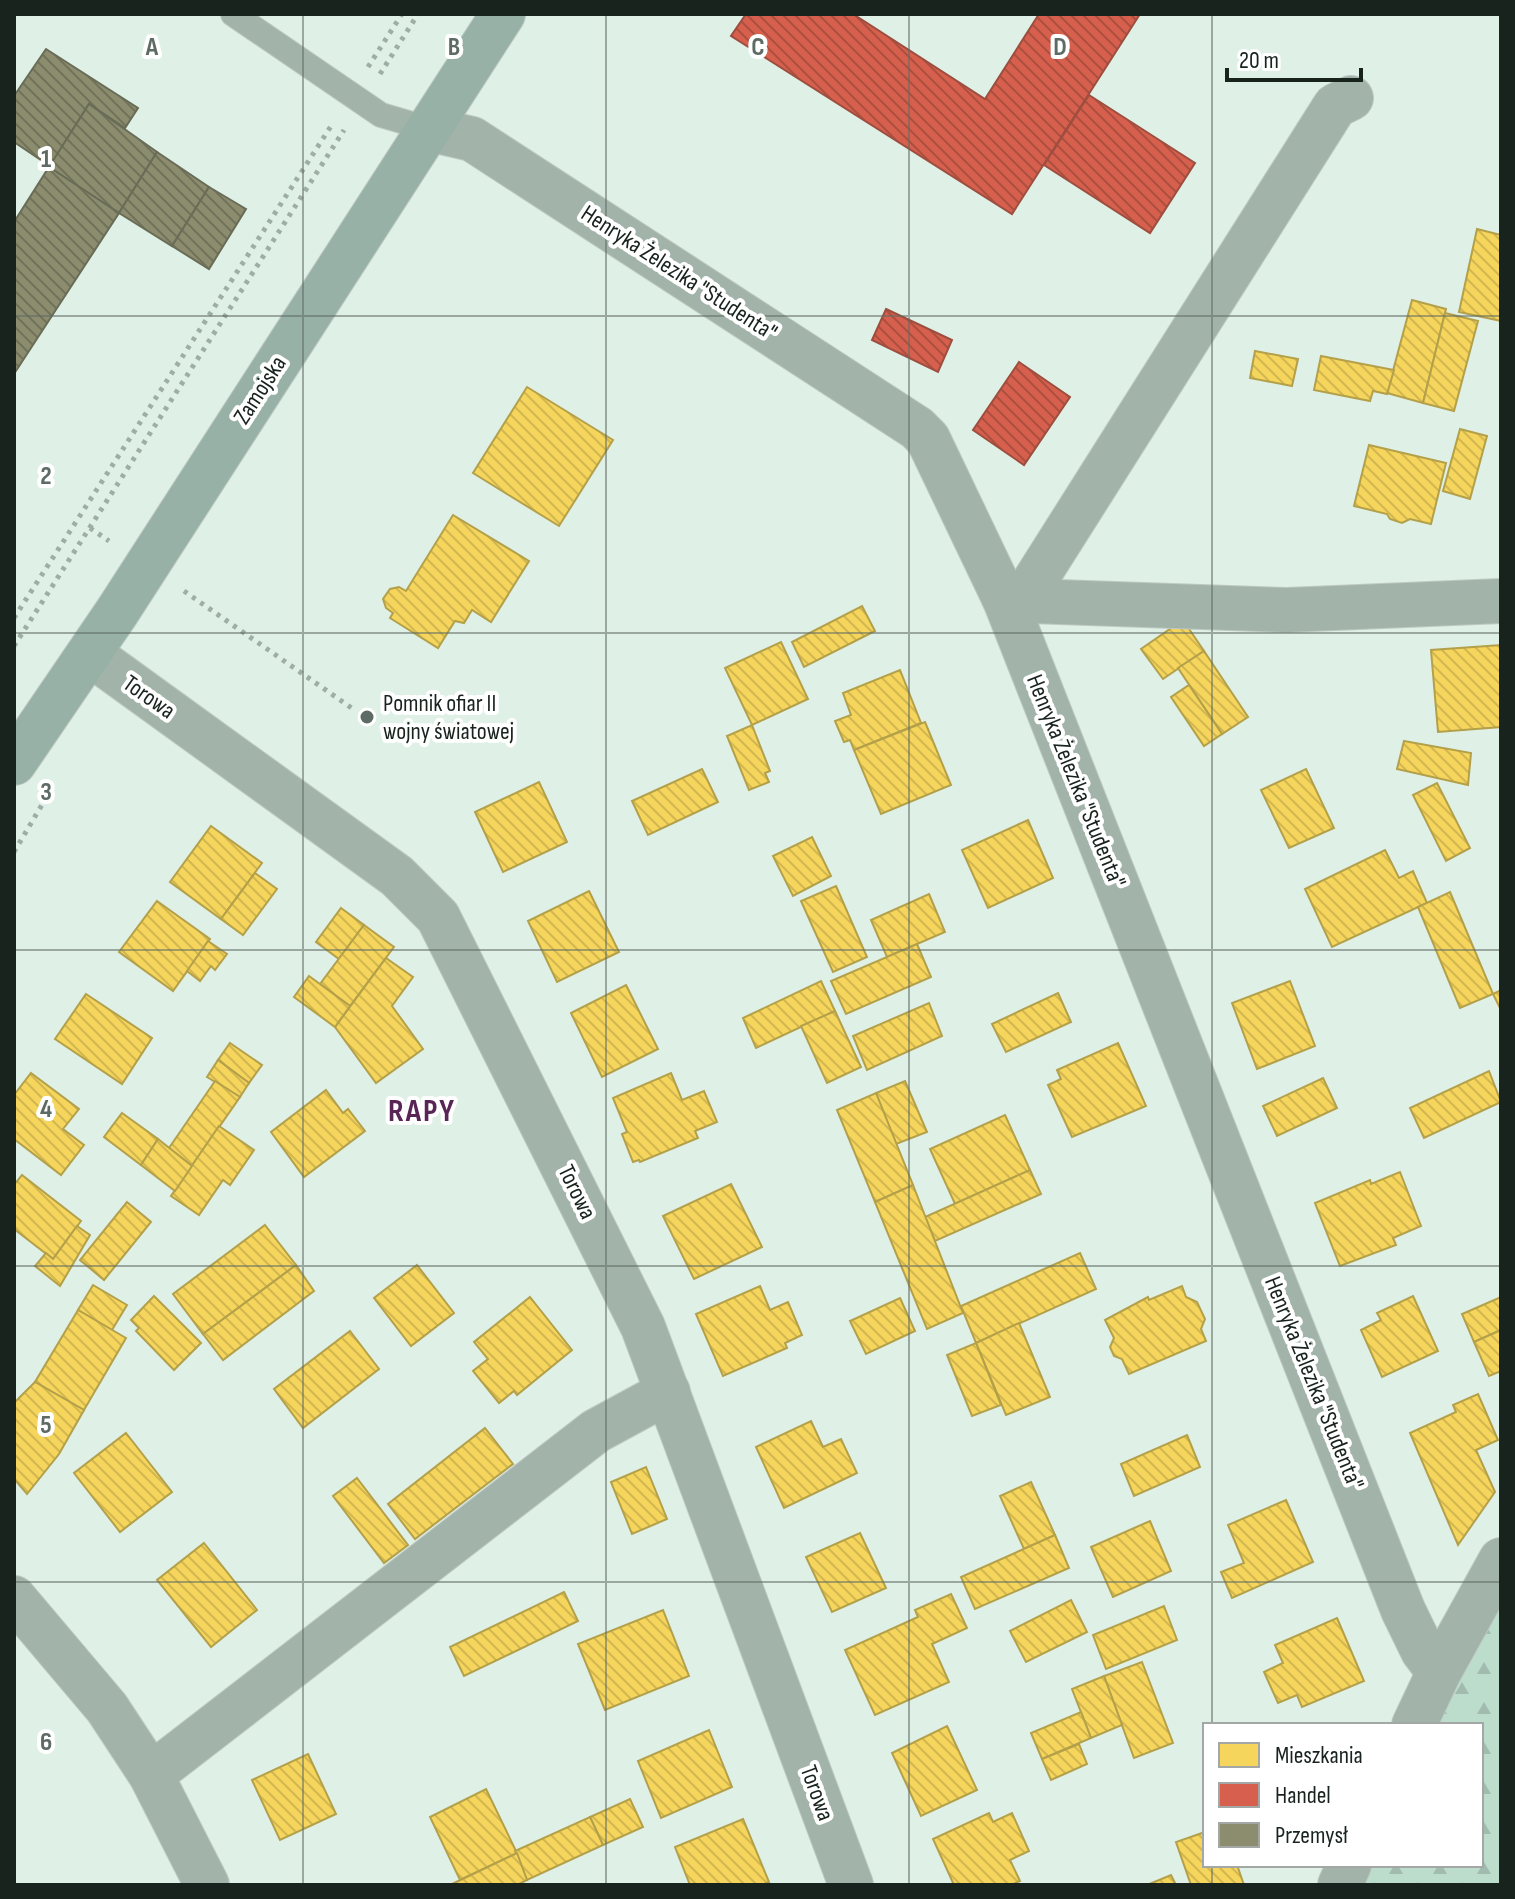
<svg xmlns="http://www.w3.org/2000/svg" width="1515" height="1899" font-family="'Sofia Sans Condensed',sans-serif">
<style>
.forest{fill:url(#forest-firs)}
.homes{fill:url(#homes-back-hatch);stroke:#b3a049;stroke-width:2}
.shops{fill:url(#shops-back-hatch);stroke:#9d4e3f;stroke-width:2}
.industry{fill:url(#industry-back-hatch);stroke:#696c56;stroke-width:2}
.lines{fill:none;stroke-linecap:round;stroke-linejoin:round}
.lane-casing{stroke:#bdc9c3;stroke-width:26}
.street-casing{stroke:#bdc9c3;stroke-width:46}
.primary-casing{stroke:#bdc9c3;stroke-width:46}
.path{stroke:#9eada6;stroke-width:5;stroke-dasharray:4 6;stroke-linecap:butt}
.lane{stroke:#a2b3aa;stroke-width:24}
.street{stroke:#a2b3aa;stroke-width:44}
.primary{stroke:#98b1a6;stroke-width:44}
.grid{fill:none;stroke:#5e6b64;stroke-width:2;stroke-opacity:0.55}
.poi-dot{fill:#5e6b64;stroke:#fff;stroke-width:3}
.labels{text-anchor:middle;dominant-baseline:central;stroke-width:8;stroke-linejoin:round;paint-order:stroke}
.street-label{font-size:24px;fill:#18231e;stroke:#fff}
.poi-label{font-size:24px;fill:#18231e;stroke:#fff;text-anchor:start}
.district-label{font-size:32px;font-weight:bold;letter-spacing:2px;fill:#582555;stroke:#fff}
.grid-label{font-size:26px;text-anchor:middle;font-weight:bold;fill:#5e6b64;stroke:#fff;stroke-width:8;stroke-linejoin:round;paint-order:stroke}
</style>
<defs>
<pattern id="forest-firs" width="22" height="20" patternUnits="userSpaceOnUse" patternTransform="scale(2)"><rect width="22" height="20" fill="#bcdccc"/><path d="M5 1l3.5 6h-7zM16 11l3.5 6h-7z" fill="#a1bcaf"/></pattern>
<pattern id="homes-back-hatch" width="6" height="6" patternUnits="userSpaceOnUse" patternTransform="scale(2)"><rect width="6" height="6" fill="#f6d55c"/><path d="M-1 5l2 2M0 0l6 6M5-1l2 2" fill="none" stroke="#d2b750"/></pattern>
<pattern id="shops-back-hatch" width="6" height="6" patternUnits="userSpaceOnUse" patternTransform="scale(2)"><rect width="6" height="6" fill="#d6604d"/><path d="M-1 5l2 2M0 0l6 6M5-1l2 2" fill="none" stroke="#ad4f3f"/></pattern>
<pattern id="industry-back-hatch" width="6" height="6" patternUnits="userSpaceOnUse" patternTransform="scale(2)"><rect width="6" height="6" fill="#8c8c6e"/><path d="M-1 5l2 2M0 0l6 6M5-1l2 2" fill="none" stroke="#71725a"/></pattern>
</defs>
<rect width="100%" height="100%" fill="#dff0e7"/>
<path class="forest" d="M1501,1602V1885H1362L1372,1865H1481V1725H1432Z"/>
<g class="homes">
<path d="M1477,229L1501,235V321L1459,312Z"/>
<path d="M1412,300L1446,309L1423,403L1387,393Z"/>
<path d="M1445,313L1478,321L1454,411L1423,403Z"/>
<path d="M1255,351L1298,359L1292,386L1250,378Z"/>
<path d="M1321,356L1394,370L1387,394L1373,391L1370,401L1314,390Z"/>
<path d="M527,387L613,440L559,526L473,473Z"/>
<path d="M1460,429L1487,436L1470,499L1443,491Z"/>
<path d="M1369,445L1446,463L1431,524L1410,519L1402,523L1390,519L1387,514L1354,506Z"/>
<path d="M453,515L529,561L491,622L472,610L464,623L455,621L438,648L390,618L393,613L386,608L383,599L390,589L399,587L406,591Z"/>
<path d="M862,606L875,631L804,667L792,642Z"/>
<path d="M1183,620L1204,651L1163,679L1141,649Z"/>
<path d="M781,642L808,699L752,725L725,668Z"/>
<path d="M1501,645V727L1438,732L1431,650Z"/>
<path d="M1204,651L1248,717L1222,734L1178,668Z"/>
<path d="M900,670L921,723L854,750L850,740L844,742L835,721L851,715L843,693Z"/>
<path d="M1189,685L1222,734L1204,746L1171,697Z"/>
<path d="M925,722L951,785L881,814L854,750Z"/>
<path d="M752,725L770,771L765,773L769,782L749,790L727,736Z"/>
<path d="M1404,741L1471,753L1468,785L1397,769Z"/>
<path d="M702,769L718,802L648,835L632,801Z"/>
<path d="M1306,769L1334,828L1289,848L1261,790Z"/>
<path d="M539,782L567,842L503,872L475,812Z"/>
<path d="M1437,783L1470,848L1446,861L1413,795Z"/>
<path d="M1028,820L1053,878L988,908L962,850Z"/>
<path d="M211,826L262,863L221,919L170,882Z"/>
<path d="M812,837L831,876L793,896L773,856Z"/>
<path d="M1385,850L1399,878L1413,871L1427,903L1332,947L1305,889Z"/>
<path d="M255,873L277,889L243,935L221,919Z"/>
<path d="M836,886L867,957L833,972L801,901Z"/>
<path d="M589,891L619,952L557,982L528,921Z"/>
<path d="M1450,892L1493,994L1460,1008L1418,907Z"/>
<path d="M929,894L945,932L887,957L871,920Z"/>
<path d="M157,901L210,939L173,991L119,952Z"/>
<path d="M341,908L364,925L339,959L316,942Z"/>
<path d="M364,925L394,947L350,1006L320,984Z"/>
<path d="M208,941L227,954L215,970L211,966L200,981L187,971Z"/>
<path d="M917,944L931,977L846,1014L831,981Z"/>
<path d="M386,958L413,977L392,1006L423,1049L376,1083L335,1027Z"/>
<path d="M309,976L350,1006L335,1027L294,997Z"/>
<path d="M821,981L835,1011L756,1048L743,1018Z"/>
<path d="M1290,981L1315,1046L1257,1069L1232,1003Z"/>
<path d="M626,985L658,1049L602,1077L571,1013Z"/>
<path d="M1501,990V1010L1493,994Z"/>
<path d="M1058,993L1071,1022L1006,1052L992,1024Z"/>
<path d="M86,994L152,1038L122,1084L55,1039Z"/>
<path d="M929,1003L942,1036L867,1070L853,1036Z"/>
<path d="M835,1011L861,1067L827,1083L801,1026Z"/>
<path d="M230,1043L262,1065L249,1083L218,1060Z"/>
<path d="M1118,1043L1146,1106L1072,1137L1048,1085L1061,1079L1057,1070Z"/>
<path d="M218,1060L249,1083L240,1097L207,1077Z"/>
<path d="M1489,1071L1501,1102L1424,1138L1410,1108Z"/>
<path d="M31,1073L79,1109L63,1129L84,1145L61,1175L14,1139V1095Z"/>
<path d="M671,1073L682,1100L704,1091L717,1122L695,1131L698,1138L640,1162L639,1160L633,1162L622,1134L627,1132L613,1098Z"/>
<path d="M1323,1078L1337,1108L1277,1136L1263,1106Z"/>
<path d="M215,1081L240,1097L192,1166L169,1148Z"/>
<path d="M905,1081L927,1132L896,1144L876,1093Z"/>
<path d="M326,1090L343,1113L348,1109L365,1131L304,1177L271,1132Z"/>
<path d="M876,1093L913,1185L875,1202L837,1110Z"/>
<path d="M122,1113L158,1139L141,1165L104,1137Z"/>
<path d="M1005,1115L1030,1170L955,1204L930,1149Z"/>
<path d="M219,1126L254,1150L230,1185L223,1180L199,1215L171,1196Z"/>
<path d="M158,1139L192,1166L175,1191L141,1165Z"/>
<path d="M1030,1170L1041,1194L935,1241L925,1217Z"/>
<path d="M1400,1172L1421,1226L1393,1238L1396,1245L1340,1266L1315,1203L1370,1180L1371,1184Z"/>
<path d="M22,1175L81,1221L53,1259L14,1229V1185Z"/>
<path d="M731,1184L762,1247L694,1279L663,1216Z"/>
<path d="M913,1185L963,1313L927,1329L875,1202Z"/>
<path d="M127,1202L151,1222L104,1280L80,1260Z"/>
<path d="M265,1225L296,1265L203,1334L173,1294Z"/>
<path d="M77,1226L90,1235L60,1286L35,1266L46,1253L53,1259Z"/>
<path d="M1080,1253L1096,1289L976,1343L961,1306Z"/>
<path d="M296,1265L314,1291L223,1360L203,1334Z"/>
<path d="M417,1265L454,1313L411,1346L374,1298Z"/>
<path d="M93,1285L127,1305L112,1330L78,1310Z"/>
<path d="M760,1286L770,1310L788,1302L802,1335L785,1343L787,1348L723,1376L696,1314Z"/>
<path d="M1182,1286L1186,1297L1197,1302L1205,1319L1201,1329L1206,1341L1129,1374L1122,1359L1114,1356L1110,1347L1114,1338L1105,1320L1148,1297L1149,1300Z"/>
<path d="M154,1296L201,1343L174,1370L136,1331L139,1328L131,1320Z"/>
<path d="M1413,1296L1438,1351L1382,1377L1361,1330L1381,1320L1377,1313Z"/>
<path d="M530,1297L572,1350L517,1395L514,1391L499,1403L473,1371L488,1359L474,1342Z"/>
<path d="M1501,1297V1330L1474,1342L1462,1314Z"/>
<path d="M900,1298L915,1331L866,1354L850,1321Z"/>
<path d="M78,1310L126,1338L84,1410L35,1382Z"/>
<path d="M1019,1323L1050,1397L1006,1415L976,1343Z"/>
<path d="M1501,1330V1371L1489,1376L1474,1342Z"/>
<path d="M350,1331L379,1369L303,1428L274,1389Z"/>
<path d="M976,1343L1001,1405L972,1416L947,1355Z"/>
<path d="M35,1382L84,1410L59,1454L27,1494L14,1479V1403Z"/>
<path d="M1478,1394L1498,1440L1476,1450L1495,1492L1458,1545L1410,1433L1456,1412L1453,1405Z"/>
<path d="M811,1421L823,1447L841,1439L857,1473L784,1508L756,1447Z"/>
<path d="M485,1428L513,1464L415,1539L388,1504Z"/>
<path d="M126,1433L172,1492L120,1532L74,1473Z"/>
<path d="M1187,1435L1200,1467L1134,1496L1121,1464Z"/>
<path d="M646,1467L667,1519L632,1534L611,1482Z"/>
<path d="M357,1478L408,1545L384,1563L333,1496Z"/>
<path d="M1031,1482L1055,1535L1024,1549L1000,1496Z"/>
<path d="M1286,1500L1313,1562L1232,1598L1221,1572L1244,1563L1228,1525Z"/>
<path d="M1150,1521L1171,1571L1113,1597L1091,1547Z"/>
<path d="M860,1533L886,1588L832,1612L806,1557Z"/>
<path d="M1055,1535L1069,1568L975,1609L961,1577Z"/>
<path d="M204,1543L257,1610L211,1647L157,1580Z"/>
<path d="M564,1592L578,1621L464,1676L450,1647Z"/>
<path d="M951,1594L967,1628L932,1644L949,1682L875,1715L845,1650L918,1617L915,1610Z"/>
<path d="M1071,1600L1087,1632L1026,1662L1010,1631Z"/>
<path d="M1164,1606L1177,1640L1106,1669L1093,1635Z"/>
<path d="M663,1610L689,1676L605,1710L578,1644Z"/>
<path d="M1337,1618L1364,1681L1302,1707L1297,1695L1278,1703L1264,1672L1283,1663L1275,1645Z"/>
<path d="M1142,1662L1173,1743L1134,1758L1104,1676Z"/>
<path d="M1104,1676L1122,1725L1091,1738L1072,1689Z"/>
<path d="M1081,1712L1091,1738L1042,1759L1031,1733Z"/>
<path d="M947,1726L977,1790L921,1816L892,1753Z"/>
<path d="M709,1730L732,1787L661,1818L638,1761Z"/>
<path d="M1079,1744L1087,1764L1051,1780L1042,1759Z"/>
<path d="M308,1754L336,1814L280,1840L252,1780Z"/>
<path d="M486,1789L517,1853L460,1880L430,1817Z"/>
<path d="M630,1799L643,1827L603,1845L590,1817Z"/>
<path d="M989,1813L993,1822L1012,1813L1029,1851L1010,1860L1020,1881L1011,1885H954L933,1839Z"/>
<path d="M590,1817L603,1845L527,1880L515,1851Z"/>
<path d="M743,1819L769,1882L762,1885H690L675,1847Z"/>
<path d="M1205,1832V1865H1237L1244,1885H1191L1176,1842Z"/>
<path d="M517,1853L527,1880L517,1885H450Z"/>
<path d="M1171,1875L1176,1885H1147Z"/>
</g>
<g class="shops">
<path d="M746,14H853L985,99L1039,14H1140L1012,214L731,36Z"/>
<path d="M1089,95L1195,163L1150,233L1044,165Z"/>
<path d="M886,309L952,340L938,372L872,340Z"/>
<path d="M1019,362L1070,397L1024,465L973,430Z"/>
</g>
<g class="industry">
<path d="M46,49L138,108L125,128L89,104L50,166L14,142V96Z"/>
<path d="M89,104L157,152L119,213L49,167Z"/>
<path d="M157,152L209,187L172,246L119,213Z"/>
<path d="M49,167L119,213L14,374V222Z"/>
<path d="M209,187L246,209L209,269L172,246Z"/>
</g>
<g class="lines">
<g class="lane-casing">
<path id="lane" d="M233,14L381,115L429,129"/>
</g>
<g class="street-casing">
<g id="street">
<path d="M429,129L472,139L917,428L928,439L1005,600L1403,1610L1423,1651L1439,1672"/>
<path d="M1005,600L1287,610L1501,601"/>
<path d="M1022,601L1335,106L1351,98"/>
<path d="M90,654L397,876L438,917L643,1327L851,1885"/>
<path d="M14,1598L107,1708L151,1775L207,1885"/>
<path d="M1414,1725L1439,1672L1501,1560"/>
<path d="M151,1775L596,1431L668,1392"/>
<path d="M1340,1885L1349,1865"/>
</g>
</g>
<g class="primary-casing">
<path id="primary" d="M14,763L117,612L503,14"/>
</g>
<g class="path">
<path d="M368,67L402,14"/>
<path d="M380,74L418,14"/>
<path d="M90,528L109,541"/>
<path d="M184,591L353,709"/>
<path d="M14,618L333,123"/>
<path d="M14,646L344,130"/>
<path d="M14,852L46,798"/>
</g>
<use href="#lane" class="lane"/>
<use href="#street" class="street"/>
<use href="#primary" class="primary"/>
</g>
<path class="grid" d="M303,14V1885M606,14V1885M909,14V1885M1212,14V1725M14,316H1501M14,633H1501M14,950H1501M14,1266H1501M14,1582H1501M1212,1865V1885"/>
<circle class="poi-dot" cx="367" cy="717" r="8"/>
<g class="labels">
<g class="street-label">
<text transform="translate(679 273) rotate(33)">Henryka Żelezika "Studenta"</text>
<text transform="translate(260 390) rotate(-57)">Zamojska</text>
<text transform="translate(149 697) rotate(35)">Torowa</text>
<text transform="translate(1076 781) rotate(68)">Henryka Żelezika "Studenta"</text>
<text transform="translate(577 1192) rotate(64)">Torowa</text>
<text transform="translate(1314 1383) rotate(68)">Henryka Żelezika "Studenta"</text>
<text transform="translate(817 1793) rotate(70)">Torowa</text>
</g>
<g class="poi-label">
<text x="383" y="703">Pomnik ofiar II<tspan x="383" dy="28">wojny światowej</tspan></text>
</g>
<g class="district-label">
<text x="422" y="1111">RAPY</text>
</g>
</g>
<g class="grid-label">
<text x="152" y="55">A</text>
<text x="454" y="55">B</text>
<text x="758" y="55">C</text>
<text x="1060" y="55">D</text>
<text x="46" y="167">1</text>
<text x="46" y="484">2</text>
<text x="46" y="800">3</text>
<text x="46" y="1117">4</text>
<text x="46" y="1433">5</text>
<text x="46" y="1750">6</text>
</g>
<rect width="1515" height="1899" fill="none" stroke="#18231e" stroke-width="32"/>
<rect x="1203" y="1723" width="280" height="144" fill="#ffffff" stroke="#a3a7a5" stroke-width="2"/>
<rect x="1219" y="1743" width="40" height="24" fill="#f6d55c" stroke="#a3a7a5" stroke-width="2"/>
<text x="1275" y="1763" font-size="24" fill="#18231e">Mieszkania</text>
<rect x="1219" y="1783" width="40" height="24" fill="#d6604d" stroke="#a3a7a5" stroke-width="2"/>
<text x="1275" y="1803" font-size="24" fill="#18231e">Handel</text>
<rect x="1219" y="1823" width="40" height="24" fill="#8c8c6e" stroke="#a3a7a5" stroke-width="2"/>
<text x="1275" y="1843" font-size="24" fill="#18231e">Przemysł</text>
<path d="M1227 68v12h134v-12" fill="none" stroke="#18231e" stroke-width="4"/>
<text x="1239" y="68" font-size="24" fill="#18231e" stroke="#ffffff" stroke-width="6" paint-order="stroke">20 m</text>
</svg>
